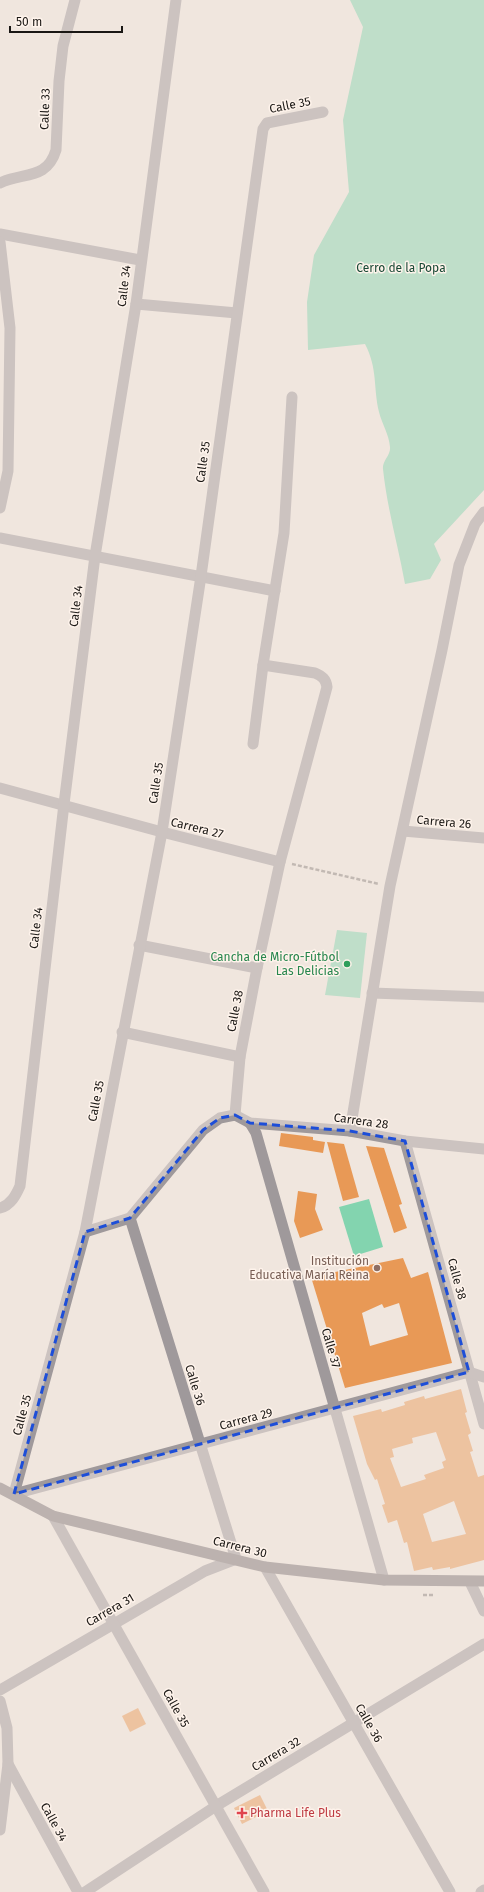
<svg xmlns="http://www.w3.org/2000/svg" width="484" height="1892" font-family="'Fira Sans',sans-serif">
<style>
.green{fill:#83d4af}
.building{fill:#e89956;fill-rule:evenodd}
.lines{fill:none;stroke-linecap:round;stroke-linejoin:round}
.path{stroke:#8b847e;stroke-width:2.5;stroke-dasharray:4 2;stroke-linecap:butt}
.minor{stroke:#9f999b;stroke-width:11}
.tertiary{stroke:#9f999b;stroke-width:11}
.secondary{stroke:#7c7476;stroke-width:11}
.marked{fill:none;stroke:#1d4ed8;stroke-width:3;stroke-dasharray:8 5;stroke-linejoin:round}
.leisure-dot{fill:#2e9e5b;stroke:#fef3eb;stroke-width:1.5}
.education-dot{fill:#8d6e63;stroke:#fef3eb;stroke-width:1.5}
.health-dot{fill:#e0444e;stroke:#fef3eb;stroke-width:1.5}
.labels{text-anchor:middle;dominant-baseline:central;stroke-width:3;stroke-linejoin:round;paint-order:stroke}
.street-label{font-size:12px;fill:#1a1714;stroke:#fef3eb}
.park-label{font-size:12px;fill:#194935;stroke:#fef3eb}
.leisure-label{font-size:12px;fill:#27864d;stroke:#fef3eb;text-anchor:end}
.education-label{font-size:12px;fill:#785e54;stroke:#fef3eb;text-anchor:end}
.health-label{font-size:12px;fill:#be3a42;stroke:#fef3eb;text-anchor:start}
</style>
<rect width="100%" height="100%" fill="#f0e6de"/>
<g class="green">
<path d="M350,0H484V490L434,544L441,560L430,579L405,584C398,545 387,508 383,469C382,461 391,455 390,447C389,434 382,424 379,412C373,387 378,369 365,344L308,350L307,302L314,255L349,192L343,120L363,27Z"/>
<path d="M337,930L367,933L360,998L325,995Z"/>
<path d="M369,1199L383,1247L354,1256L339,1207Z"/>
</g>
<g class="building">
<path d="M281,1133L313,1137V1140L325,1142L323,1153L279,1146Z"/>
<path d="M327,1142L344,1144L359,1197L343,1201Z"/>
<path d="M366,1146L384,1148L402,1204L399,1205L407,1228L394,1233Z"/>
<path d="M298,1191L317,1194L315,1209L323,1230L300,1238L294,1221Z"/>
<path d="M403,1258L411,1278L428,1272L452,1363L345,1388L311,1277ZM399,1303L408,1335L370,1346L362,1313L382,1304L384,1308Z"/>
<path d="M461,1389L467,1412L465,1413L471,1433L468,1435L473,1451L470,1452L478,1477L484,1475V1560L450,1569V1567L433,1570L432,1567L414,1571L407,1542L404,1543L397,1520L388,1523L382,1505L385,1504L377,1479L375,1480L367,1464L353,1416L381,1409L382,1412L405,1405L404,1402L424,1396L425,1399ZM436,1432L446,1460L442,1462L444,1468L424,1475L426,1479L401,1487L390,1458L394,1457L392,1449L413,1443L412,1438ZM454,1501L466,1534L432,1542L423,1514Z"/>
<path d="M138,1708L146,1724L130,1732L122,1716Z"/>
<path d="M260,1795L268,1811L242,1824L234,1808Z"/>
</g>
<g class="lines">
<g class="path">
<path d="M292,864L379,884"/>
<path d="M423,1595H434"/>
</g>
<g class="minor">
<path d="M0,234L140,260"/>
<path d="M136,304L237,313"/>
<path d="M0,538L275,591"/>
<path d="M253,744L263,665L284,533L292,397"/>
<path d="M0,788L162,832L280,862"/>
<path d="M403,831L484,838"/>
<path d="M139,945L257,968"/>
<path d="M372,993L484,997"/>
<path d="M122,1032L240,1057"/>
<path d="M235,1115L240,1057L257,968L280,862L327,687C326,679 322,676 315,673L263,665"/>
<path d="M235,1115L250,1123L350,1131L405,1141L484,1149"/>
<path d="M250,1123L256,1133L384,1580"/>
<path d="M350,1131L390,886L442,650L459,565L475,524L484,512"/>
<path d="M405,1141L484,1424"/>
<path d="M0,1208C11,1205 16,1195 20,1186L64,804L95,556L136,304L176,0"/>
<path d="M85,1232L130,1218L203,1130L220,1118L235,1115"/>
<path d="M14,1494L85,1232L162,832L201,576L263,129L267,123L323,112"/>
<path d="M14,1494L469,1372L484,1377"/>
<path d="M470,1582L484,1611"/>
<path d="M0,1690L205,1571L236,1559L130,1218"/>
<path d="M0,1701L7,1728L8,1764L0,1830"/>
<path d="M8,1764L78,1892"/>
<path d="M85,1892L216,1806L484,1644"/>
<path d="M481,1892L484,1890"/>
</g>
<g class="tertiary">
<path d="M0,183C24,172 47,180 56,150L59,81L63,46L75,0"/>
<path d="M0,242L10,328L8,471L0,508"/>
<path d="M53,1516L264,1892"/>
<path d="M265,1567L450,1892"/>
</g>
<path class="secondary" d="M0,1488L53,1516L265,1567L384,1580L484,1581"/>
</g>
<path d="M0 0H484V1892H0ZM235,1115L250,1123L350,1131L405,1141L469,1372L14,1494L85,1232L130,1218L203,1130L220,1118Z" fill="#f0e6de" fill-opacity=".55" fill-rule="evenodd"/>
<path class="marked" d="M235,1115L250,1123L350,1131L405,1141L469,1372L14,1494L85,1232L130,1218L203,1130L220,1118Z"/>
<circle class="leisure-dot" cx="347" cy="964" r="4"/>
<circle class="education-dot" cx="377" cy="1268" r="4"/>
<path class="health-dot" d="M240 1807h4v4h4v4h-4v4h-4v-4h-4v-4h4z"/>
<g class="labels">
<g class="street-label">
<text transform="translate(290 105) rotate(-11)">Calle 35</text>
<text transform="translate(45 109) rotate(-88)">Calle 33</text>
<text transform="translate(124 286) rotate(-83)">Calle 34</text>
<text transform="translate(203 462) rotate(-82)">Calle 35</text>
<text transform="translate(76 606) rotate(-83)">Calle 34</text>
<text transform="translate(156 783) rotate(-81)">Calle 35</text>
<text transform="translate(444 822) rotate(5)">Carrera 26</text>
<text transform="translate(197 828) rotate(14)">Carrera 27</text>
<text transform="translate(36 928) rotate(-83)">Calle 34</text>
<text transform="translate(235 1011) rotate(-79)">Calle 38</text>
<text transform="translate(96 1101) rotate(-79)">Calle 35</text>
<text transform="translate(361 1121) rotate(8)">Carrera 28</text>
<text transform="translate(457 1279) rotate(75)">Calle 38</text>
<text transform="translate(331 1348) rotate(74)">Calle 37</text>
<text transform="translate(195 1385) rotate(73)">Calle 36</text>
<text transform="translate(22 1415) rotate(-75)">Calle 35</text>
<text transform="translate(246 1419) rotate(-15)">Carrera 29</text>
<text transform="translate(240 1547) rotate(14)">Carrera 30</text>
<text transform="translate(110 1610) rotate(-30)">Carrera 31</text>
<text transform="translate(176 1708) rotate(61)">Calle 35</text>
<text transform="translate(369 1723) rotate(60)">Calle 36</text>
<text transform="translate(276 1754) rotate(-31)">Carrera 32</text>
<text transform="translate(54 1822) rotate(61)">Calle 34</text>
</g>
<g class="park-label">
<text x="401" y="268">Cerro de la Popa</text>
</g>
<g class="leisure-label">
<text x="339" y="957">Cancha de Micro-Fútbol<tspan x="339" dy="14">Las Delicias</tspan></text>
</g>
<g class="education-label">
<text x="369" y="1261">Institución<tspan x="369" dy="14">Educativa María Reina</tspan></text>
</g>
<g class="health-label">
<text x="250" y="1813">Pharma Life Plus</text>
</g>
</g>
<path d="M10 26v6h112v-6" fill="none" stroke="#1a1714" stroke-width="2"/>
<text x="16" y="26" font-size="12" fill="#1a1714" stroke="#fef3eb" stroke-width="3" paint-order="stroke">50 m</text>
</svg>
